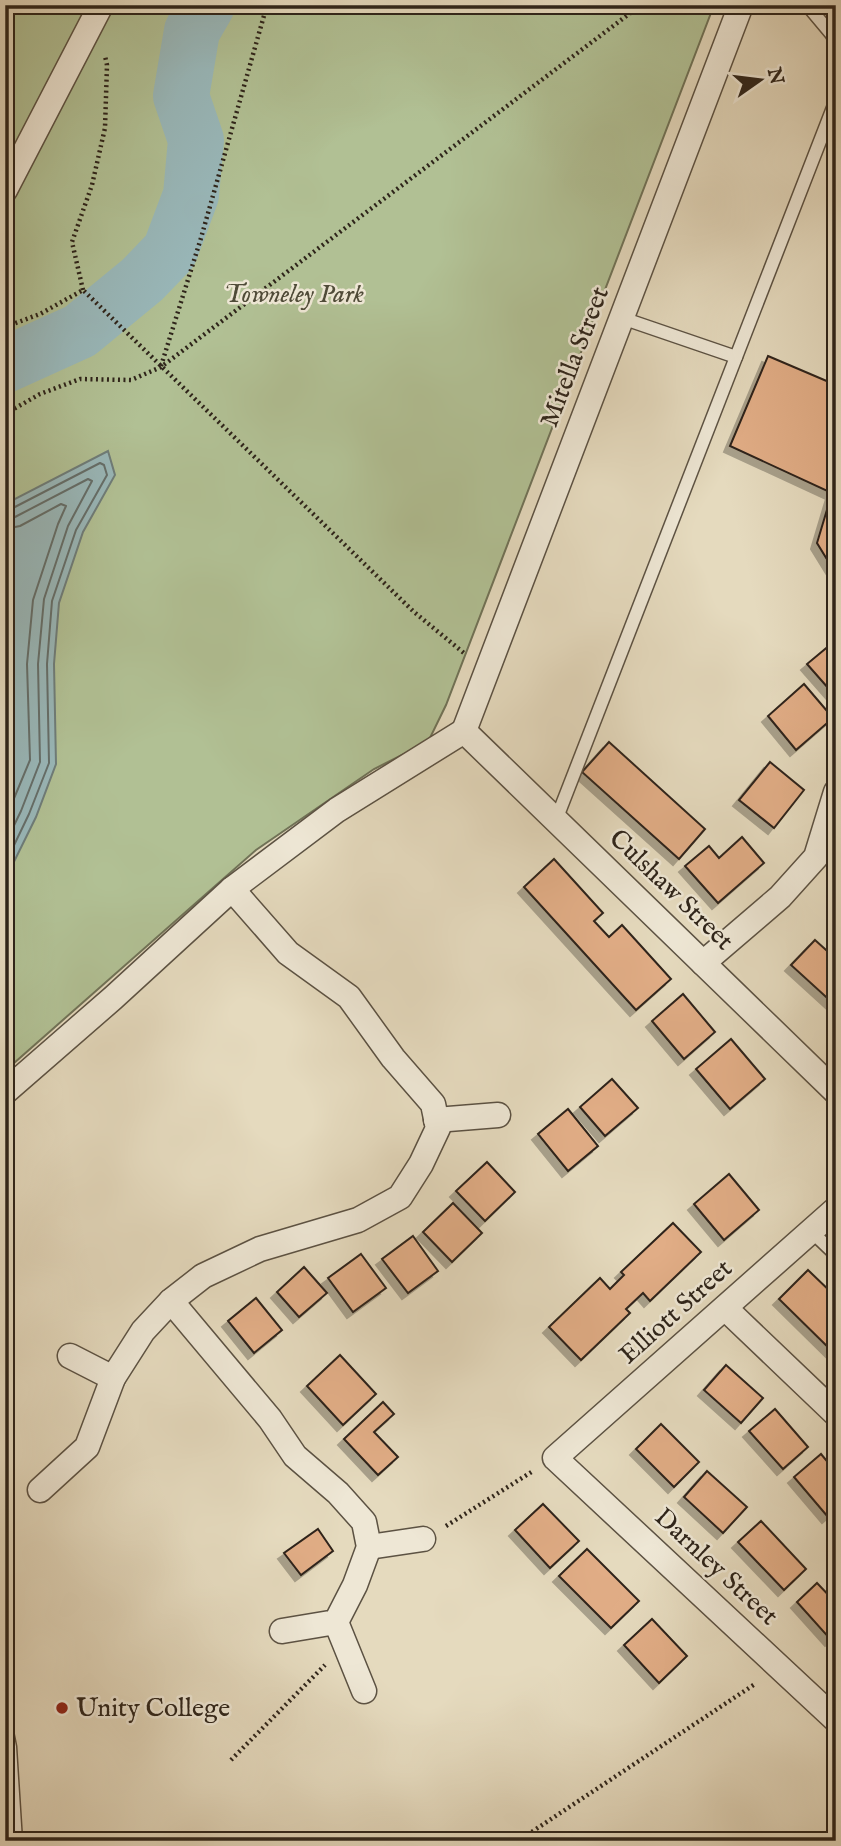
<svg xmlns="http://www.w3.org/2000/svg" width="841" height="1846" font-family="'IM FELL English',serif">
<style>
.green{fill:#b1c094;stroke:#707257;stroke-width:2}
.water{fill:#99b8ba;stroke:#6e7d7a;stroke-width:2}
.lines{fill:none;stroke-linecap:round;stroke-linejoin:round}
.shore{stroke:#646e6a;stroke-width:2}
.river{stroke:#99b8ba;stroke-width:56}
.building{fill:#e1ad86;stroke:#2e241a;stroke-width:2;filter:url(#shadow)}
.lane-casing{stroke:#5c5243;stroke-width:15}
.street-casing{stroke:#5c5243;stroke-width:27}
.path{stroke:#2e241a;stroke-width:4.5;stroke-dasharray:2 3.5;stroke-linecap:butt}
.lane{stroke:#eee7d5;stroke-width:12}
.street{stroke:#eee7d5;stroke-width:24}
.poi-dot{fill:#8f2418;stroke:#eee7d5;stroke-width:2.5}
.labels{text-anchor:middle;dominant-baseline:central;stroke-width:5;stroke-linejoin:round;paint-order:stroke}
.park-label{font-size:26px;font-style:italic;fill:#4f4b38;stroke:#eee7d5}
.street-label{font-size:26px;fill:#2e241a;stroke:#eee7d5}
.poi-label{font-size:26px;fill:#2e241a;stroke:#eee7d5;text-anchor:start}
</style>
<defs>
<filter id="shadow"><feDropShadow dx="-6" dy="6" stdDeviation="0" flood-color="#0004"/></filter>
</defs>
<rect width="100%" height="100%" fill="#e5dabe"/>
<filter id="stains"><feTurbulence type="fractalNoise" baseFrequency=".00286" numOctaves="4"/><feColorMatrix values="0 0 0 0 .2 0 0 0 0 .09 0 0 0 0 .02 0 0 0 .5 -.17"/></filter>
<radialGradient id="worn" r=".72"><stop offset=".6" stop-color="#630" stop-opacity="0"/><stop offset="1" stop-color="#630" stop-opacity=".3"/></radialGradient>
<path class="green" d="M5,5H714L446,705L428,742L374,769L256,850L5,1071Z"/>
<path class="water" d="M108,451L115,475L83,532L59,603L54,664L56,764L36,817L5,880V504Z"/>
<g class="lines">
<g class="shore">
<path d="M5,510L11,509L100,463L104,465L107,475L76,530L52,601L47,664L49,763L29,814L5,864"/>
<path d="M5,519L15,517L88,479L92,481L68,526L44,599L38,664L40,762L21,811L5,844"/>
<path d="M5,529L20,526L61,504L66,506L58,524L33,600L27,664L30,760L5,820"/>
</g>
<path class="river" d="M5,365L80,331L142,280L170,251L191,195L196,140L181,96L192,31L207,5"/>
</g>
<g class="building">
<path d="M768,356L836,385V574L817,543L832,493L730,446Z"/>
<path d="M836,640V697L807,664Z"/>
<path d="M804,684L833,718L796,750L768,716Z"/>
<path d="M609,742L705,829L679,859L582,772Z"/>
<path d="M770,762L804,790L774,828L739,800Z"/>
<path d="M742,837L764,863L718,903L685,866L709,846L719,858Z"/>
<path d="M554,859L603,913L594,921L609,937L622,925L671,979L636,1010L524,887Z"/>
<path d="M815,940L836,959V1006L791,965Z"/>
<path d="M683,994L715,1032L684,1059L652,1021Z"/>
<path d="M731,1039L765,1079L730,1109L696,1069Z"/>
<path d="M612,1079L638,1108L605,1136L580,1107Z"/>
<path d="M568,1109L598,1146L568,1171L538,1134Z"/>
<path d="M487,1162L515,1192L485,1221L456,1191Z"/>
<path d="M729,1174L759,1210L724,1240L694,1204Z"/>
<path d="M453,1203L482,1233L452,1262L423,1232Z"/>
<path d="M673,1223L701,1252L650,1301L643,1293L626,1309L630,1313L581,1360L549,1327L600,1278L610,1289L624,1275L621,1272Z"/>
<path d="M413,1236L438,1271L408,1293L382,1259Z"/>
<path d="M361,1254L386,1288L353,1312L328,1278Z"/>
<path d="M304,1267L327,1293L299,1317L277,1292Z"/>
<path d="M808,1270L836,1297V1355L779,1299Z"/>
<path d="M256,1298L282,1330L254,1353L228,1321Z"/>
<path d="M340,1355L376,1394L343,1425L307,1386Z"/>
<path d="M726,1365L763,1398L741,1423L704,1390Z"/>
<path d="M383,1402L394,1414L374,1432L398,1457L378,1475L344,1439Z"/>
<path d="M775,1409L808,1447L783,1469L749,1431Z"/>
<path d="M661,1424L699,1462L674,1487L636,1449Z"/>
<path d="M821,1454L836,1472V1510L828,1517L794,1477Z"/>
<path d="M707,1471L747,1507L723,1533L684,1497Z"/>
<path d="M543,1504L579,1541L550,1568L515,1530Z"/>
<path d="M761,1521L806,1569L784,1590L738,1542Z"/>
<path d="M318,1529L333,1551L301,1575L284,1553Z"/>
<path d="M587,1549L639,1601L611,1628L559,1576Z"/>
<path d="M817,1583L836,1603V1636L831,1640L797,1602Z"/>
<path d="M652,1619L687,1656L659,1683L624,1645Z"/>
<path d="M835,1828L836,1841H823Z"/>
</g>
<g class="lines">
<g class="lane-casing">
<g id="lane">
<path d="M807,5L833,36"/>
<path d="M836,34L833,36L836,59"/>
<path d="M622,318L736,357"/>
<path d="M556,820L836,100"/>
<path d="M811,1231L836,1255"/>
<path d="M5,1722L10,1747L16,1841"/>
</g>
</g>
<g class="street-casing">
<g id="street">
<path d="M5,190L101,5"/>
<path d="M464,731L741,5"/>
<path d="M464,731L836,1092"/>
<path d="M703,963L780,897L816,857L836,792"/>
<path d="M5,1092L113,998L232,889L337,810L464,731"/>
<path d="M436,1120L498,1115"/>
<path d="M836,1209L555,1458L836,1720"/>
<path d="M171,1301L270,1419L295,1456L338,1493L364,1522L369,1547L355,1585L336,1622L282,1631"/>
<path d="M725,1308L836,1414"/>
<path d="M70,1356L113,1378"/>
<path d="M40,1490L87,1447L113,1378L143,1331L171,1301L203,1276L260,1249L358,1220L400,1197L421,1164L438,1128L433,1104L393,1058L349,997L288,953L232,889"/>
<path d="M369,1547L423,1539"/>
<path d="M336,1622L364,1691"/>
</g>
</g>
<g class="path">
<path d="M83,290L72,242L92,185L105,128L107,65L105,56"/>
<path d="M5,327L40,314L83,290L414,612L464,653"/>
<path d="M161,366L201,238L267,5"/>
<path d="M5,414L40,394L80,379L131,380L161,367L641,5"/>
<path d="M446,1526L533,1471"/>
<path d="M231,1760L325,1665"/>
<path d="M518,1841L755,1684"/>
</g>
<use href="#lane" class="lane"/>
<use href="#street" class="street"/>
</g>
<circle class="poi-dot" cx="62" cy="1708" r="7"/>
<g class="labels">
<g class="park-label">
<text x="294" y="294">Towneley Park</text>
</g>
<g class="street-label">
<text transform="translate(575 357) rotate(-69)">Mitella Street</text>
<text transform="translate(671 890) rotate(44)">Culshaw Street</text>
<text transform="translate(676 1312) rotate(-42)">Elliott Street</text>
<text transform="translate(716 1567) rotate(43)">Darnley Street</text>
</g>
<g class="poi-label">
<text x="76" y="1708">Unity College</text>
</g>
</g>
<rect width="841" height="1846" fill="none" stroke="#e5dabe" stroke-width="28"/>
<rect x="7" y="7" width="827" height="1832" fill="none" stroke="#2e241a" stroke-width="3.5"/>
<rect x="14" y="14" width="813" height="1818" fill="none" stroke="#2e241a" stroke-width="2"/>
<g transform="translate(760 80) rotate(76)" stroke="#eee7d5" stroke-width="5" paint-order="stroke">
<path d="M0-5L12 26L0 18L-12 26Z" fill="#2e241a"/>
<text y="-10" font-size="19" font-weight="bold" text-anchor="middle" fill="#2e241a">N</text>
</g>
<rect width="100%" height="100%" filter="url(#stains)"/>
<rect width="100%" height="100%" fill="url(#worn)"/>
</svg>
